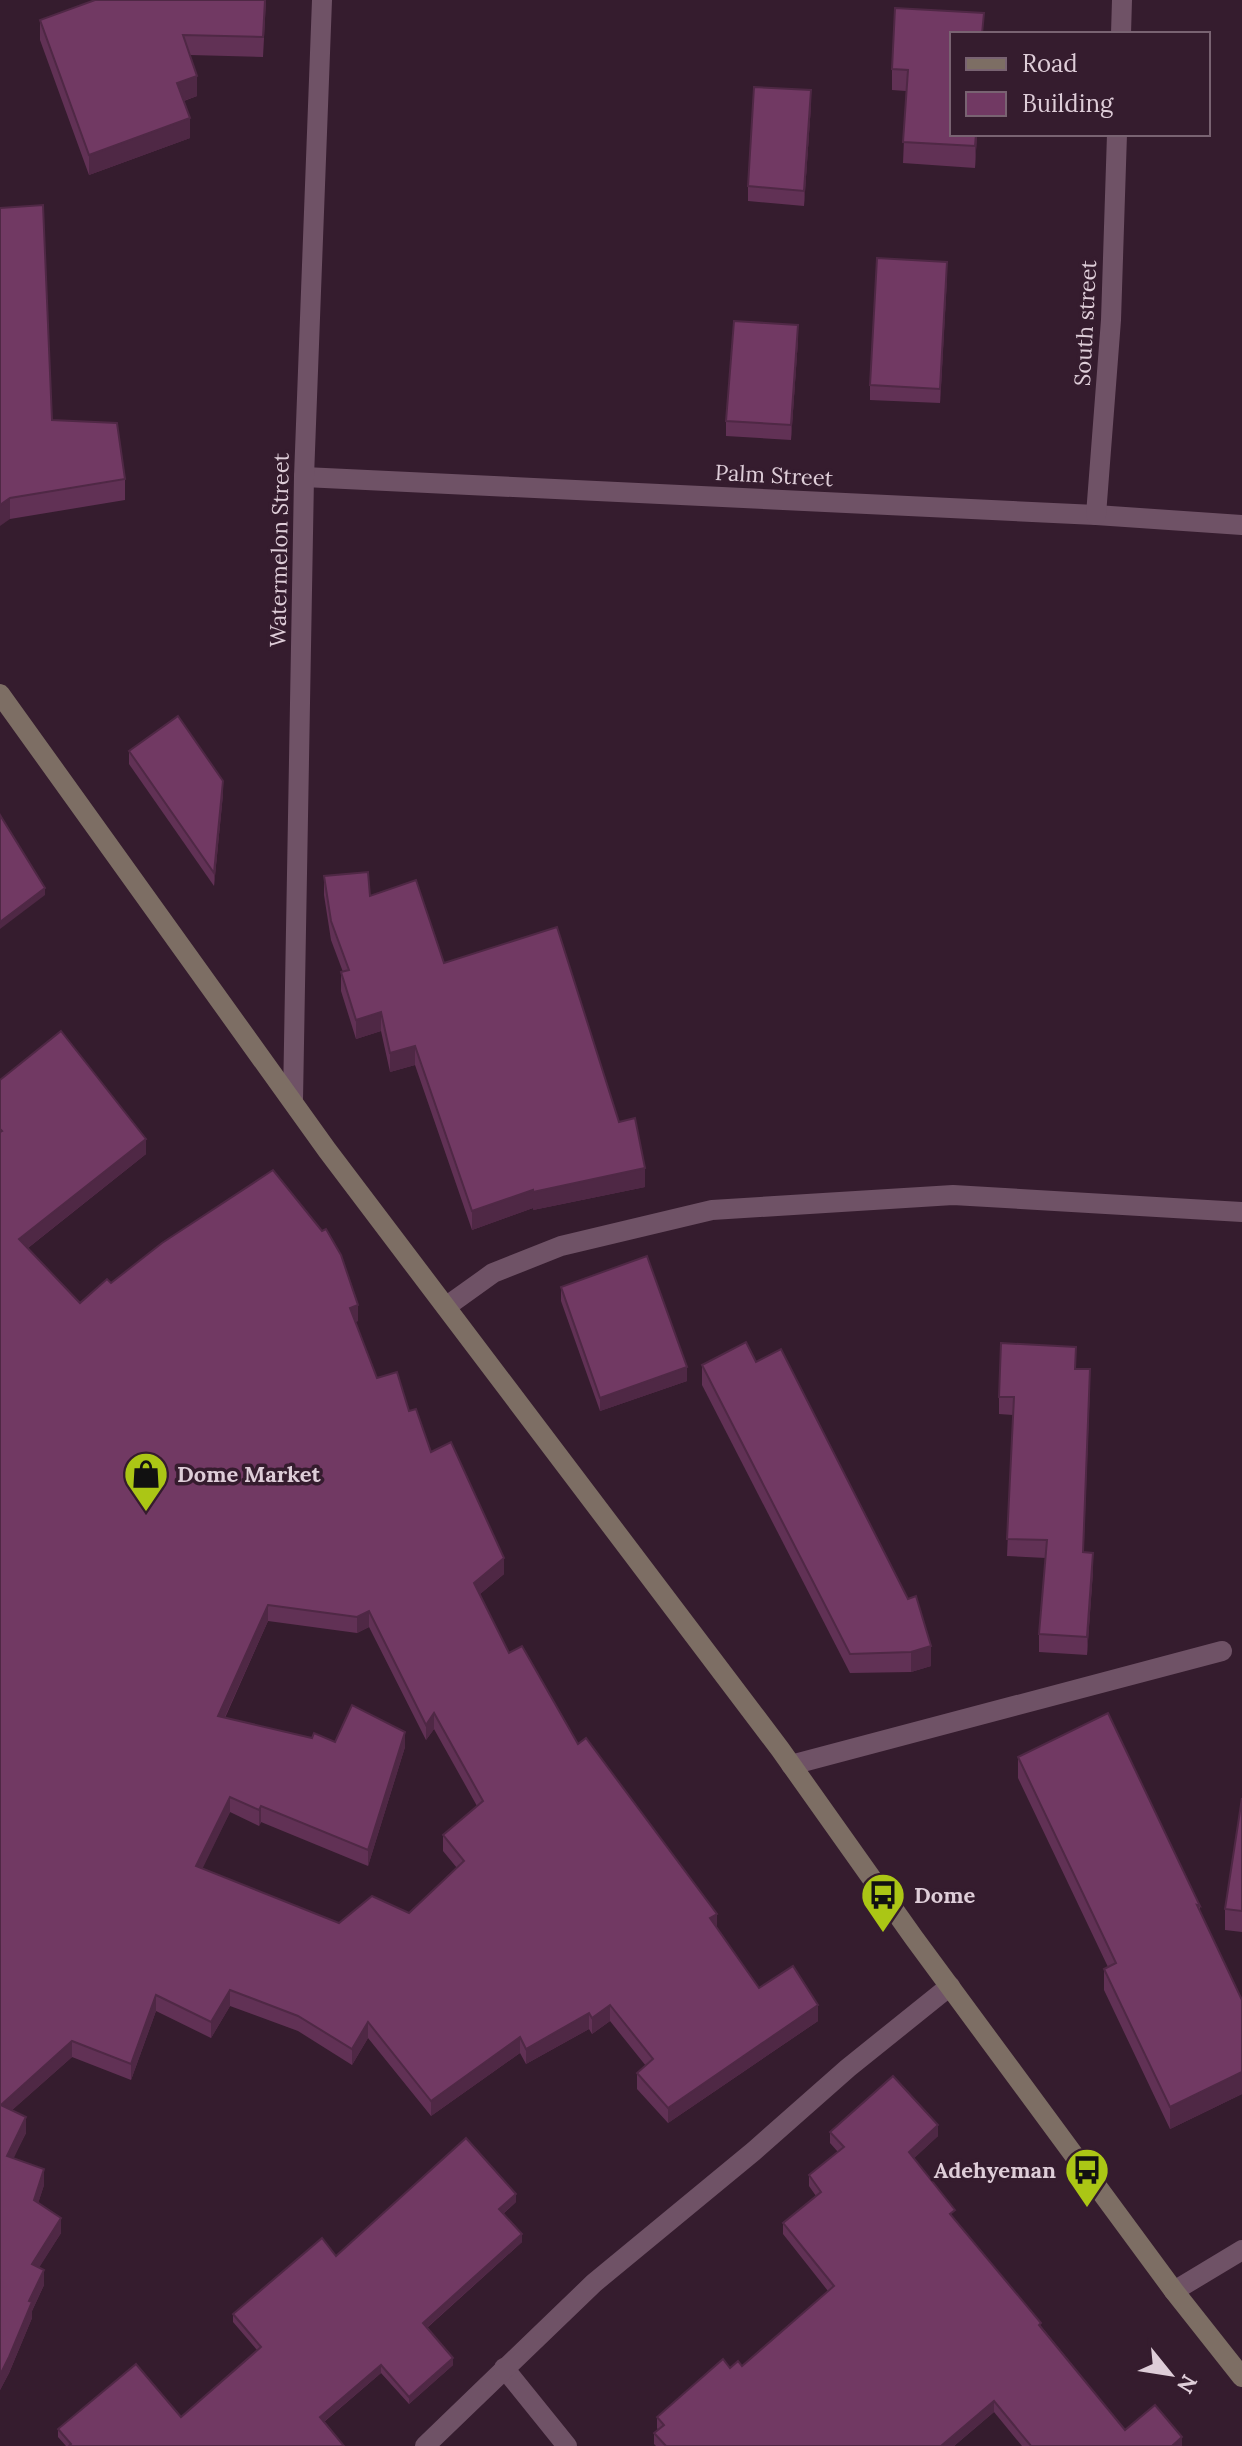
<svg xmlns="http://www.w3.org/2000/svg" width="1242" height="2446" viewBox="0 0 1242 2446" font-family="Lora,serif">
	<style>
		.lines { fill: none; stroke-linecap: round; stroke-linejoin: round }
		.street { stroke: #6f5266; stroke-width: 20 }
		.secondary { stroke: #7d6e64; stroke-width: 20 }
		.wall { fill: #613155; fill-rule: evenodd }
		.shaded-wall { fill: #4f2845 }
		.building { fill: #713963; stroke: #4f2845; stroke-width: 2; fill-rule: evenodd }
		.labels { text-anchor: middle; dominant-baseline: central; stroke-width: 7; stroke-linejoin: round; paint-order: stroke }
		.street-label { font-size: 22px; fill: #decdd8; stroke: #351c2e }
		.poi-label { font-size: 22px; font-weight: bold; fill: #decdd8; stroke: #351c2e; text-anchor: start }
	</style>
	<rect width="100%" height="100%" fill="#351c2e"/>
	<g class="lines">
		<g class="street">
			<path d="M1121 34 1122 0"/>
			<path d="M304 477 1096 515 1242 525"/>
			<path d="M1096 515 1111 320 1117 134"/>
			<path d="M293 1100 304 477 322 0"/>
			<path d="M447 1306 493 1273 561 1246 712 1210 953 1195 1242 1212"/>
			<path d="M791 1765 1222 1651"/>
			<path d="M1174 2291 1242 2250"/>
			<path d="M504 2368 567 2446"/>
			<path d="M425 2446 594 2283 754 2151 848 2068 950 1986"/>
		</g>
		<path class="secondary" d="M0 694 327 1150 780 1749 914 1938 1174 2291 1242 2377"/>
	</g>
	<g class="wall">
		<path d="M266 0 263 57 190 55 197 96 184 101 190 138 89 175 40 40V20Z"/>
		<path d="M984 34 952 134H977L975 168 903 163 906 91 892 90V69Z"/>
		<path d="M811 105 804 206 748 201V186Z"/>
		<path d="M0 208 52 420 125 479V500L10 519Z"/>
		<path d="M947 277 940 403 870 400V385Z"/>
		<path d="M798 340 791 440 726 436V421Z"/>
		<path d="M129 751 223 794 214 886 129 764Z"/>
		<path d="M324 876 370 896 619 1122 645 1187 533 1210V1208L472 1230 415 1065 390 1072 381 1031 356 1039 341 991V972H343L331 940 324 895Z"/>
		<path d="M0 1080 146 1154 28 1248 80 1303 111 1283 358 1321 355 1322 377 1378 409 1411 431 1452 504 1574 480 1594 509 1653 717 1928 759 1988 818 2021 668 2123 637 2089V2073L646 2066 610 2021 592 2034 589 2029 526 2064 520 2053 431 2116 368 2038 352 2065 298 2031 230 2006 211 2038 156 2011 131 2080 72 2057 12 2110 26 2133 13 2158 44 2185 38 2203 61 2233 39 2267 44 2285 32 2311V2318L9 2373 0 2390ZM268 1621 357 1633 369 1627 426 1740 434 1729 477 1806 443 1835V1851L457 1868 409 1913 339 1923 202 1868 230 1812 259 1826 261 1822 368 1866 405 1747 335 1742 312 1738 225 1718Z"/>
		<path d="M561 1287 687 1381 600 1411 561 1301Z"/>
		<path d="M756 1362 931 1666 911 1672 850 1673 702 1385V1365Z"/>
		<path d="M1076 1369 1090 1387 1083 1552 1093 1571 1087 1655 1039 1652V1634L1046 1558 1007 1556 1013 1415 999 1414V1397Z"/>
		<path d="M1018 1757 1200 1906V1911L1242 2000V2094L1170 2129 1104 1990V1969L1108 1967 1018 1778Z"/>
		<path d="M1242 1798V1932L1225 1930V1909Z"/>
		<path d="M830 2132 938 2136 914 2158 955 2220 1125 2430 1182 2446H1022L994 2412 954 2446H656L654 2444V2433L658 2430 657 2428V2417L730 2368 742 2366 828 2291 783 2234V2223L816 2196 809 2186V2175L838 2152 830 2143Z"/>
		<path d="M516 2202 503 2214 522 2242 427 2328 453 2365 409 2404 381 2373 324 2422 344 2446H66L58 2437V2429L181 2417 257 2350 233 2322V2314L336 2256Z"/>
	</g>
	<g class="shaded-wall">
		<path d="M197 76V96L177 103V83Z"/>
		<path d="M811 90V105L804 206V191Z"/>
		<path d="M190 118V138L89 175V155Z"/>
		<path d="M976 134H977L975 168V146Z"/>
		<path d="M947 262V277L940 403V389Z"/>
		<path d="M798 325V340L791 440V425Z"/>
		<path d="M10 498V519L0 526V505Z"/>
		<path d="M223 781V794L214 886V873Z"/>
		<path d="M45 888V895L0 929V922Z"/>
		<path d="M381 1012V1031L356 1039V1020Z"/>
		<path d="M415 1046V1065L390 1072V1053Z"/>
		<path d="M146 1139V1154L19 1255V1239Z"/>
		<path d="M645 1168V1187L533 1210V1192Z"/>
		<path d="M533 1190V1208L472 1230V1211Z"/>
		<path d="M358 1305V1321L350 1324V1308Z"/>
		<path d="M687 1367V1381L600 1411V1398Z"/>
		<path d="M1090 1369V1387L1083 1570V1552Z"/>
		<path d="M1093 1553V1571L1087 1655V1637Z"/>
		<path d="M504 1558V1574L474 1599V1583Z"/>
		<path d="M268 1605V1621L218 1732V1716Z"/>
		<path d="M369 1611V1627L357 1633V1617Z"/>
		<path d="M931 1646V1666L911 1672V1652Z"/>
		<path d="M434 1713V1729L426 1740V1725Z"/>
		<path d="M405 1732V1747L368 1866V1850Z"/>
		<path d="M230 1797V1812L196 1882V1866Z"/>
		<path d="M261 1806V1822L259 1826V1810Z"/>
		<path d="M717 1914V1929L710 1918Z"/>
		<path d="M230 1990V2006L211 2038V2022Z"/>
		<path d="M156 1995V2011L131 2080V2064Z"/>
		<path d="M610 2005V2021L592 2034V2018Z"/>
		<path d="M818 2005V2021L668 2123V2108Z"/>
		<path d="M589 2013V2029L526 2064V2049Z"/>
		<path d="M368 2022V2038L352 2065V2049Z"/>
		<path d="M520 2037V2053L431 2116V2101Z"/>
		<path d="M72 2041V2057L1 2120V2105Z"/>
		<path d="M1242 2072V2094L1170 2129V2107Z"/>
		<path d="M26 2117V2133L7 2172V2156Z"/>
		<path d="M938 2125V2136L909 2163V2152Z"/>
		<path d="M44 2169V2185L34 2216V2200Z"/>
		<path d="M516 2194V2202L499 2217V2209Z"/>
		<path d="M61 2218V2233L32 2279V2264Z"/>
		<path d="M522 2234V2242L423 2331V2323Z"/>
		<path d="M44 2270V2285L32 2311V2318L9 2373 0 2390V2375L29 2301Z"/>
		<path d="M453 2358V2365L409 2404V2397Z"/>
		<path d="M381 2365V2373L320 2425V2417Z"/>
		<path d="M994 2401V2412L954 2446H941Z"/>
		<path d="M1182 2437V2446H1172Z"/>
	</g>
	<g class="building">
		<path d="M95 0H265L263 37 183 35 197 76 177 83 190 118 89 155 40 20Z"/>
		<path d="M895 8 984 13 982 34H952V134H976L975 146 903 142 908 70 892 69Z"/>
		<path d="M754 87 811 90 804 191 748 186Z"/>
		<path d="M43 205 52 420 117 423 125 479 10 498 0 505V208Z"/>
		<path d="M877 258 947 262 940 389 870 385Z"/>
		<path d="M734 321 798 325 791 425 726 421Z"/>
		<path d="M178 716 223 781 214 873 129 751Z"/>
		<path d="M0 815 45 888 0 922Z"/>
		<path d="M368 872 370 896 416 880 444 963 557 927 619 1122 635 1118 645 1168 533 1192V1190L472 1211 415 1046 390 1053 381 1012 356 1020 341 972 349 970 331 921 324 876Z"/>
		<path d="M61 1031 146 1139 19 1239 80 1303 107 1279 111 1283 162 1243 273 1170 322 1231 326 1229 341 1255 358 1305 350 1308 377 1378 397 1372 409 1411 416 1409 431 1452 451 1442 504 1558 474 1583 509 1653 522 1646 578 1744 586 1738 717 1914 710 1918 759 1988 793 1966 818 2005 668 2108 637 2073 653 2059 610 2005 592 2018 589 2013 526 2049 520 2037 431 2101 368 2022 352 2049 298 2016 230 1990 211 2022 156 1995 131 2064 72 2041 1 2105 26 2117 7 2156 44 2169 34 2200 61 2218 32 2264 44 2270 29 2301 32 2302 9 2357 0 2375V1132L2 1131 0 1129V1080ZM268 1605 357 1617 369 1611 426 1725 434 1713 483 1801 443 1835 464 1861 409 1913 372 1896 339 1923 196 1866 230 1797 259 1810 261 1806 368 1850 405 1732 352 1705 335 1742 314 1733 312 1738 218 1716Z"/>
		<path d="M647 1256 687 1367 600 1398 561 1287Z"/>
		<path d="M746 1342 756 1362 781 1349 908 1599 916 1596 931 1646 911 1652 850 1654 702 1365Z"/>
		<path d="M1001 1343 1076 1347 1075 1369H1090L1083 1552 1093 1553 1087 1637 1039 1634 1047 1540 1007 1539 1014 1397H999Z"/>
		<path d="M1108 1713 1200 1906 1197 1905 1242 2000V2072L1170 2107 1104 1969 1116 1963 1018 1757Z"/>
		<path d="M1242 1798V1911L1225 1909Z"/>
		<path d="M893 2076 938 2125 909 2152 955 2210 950 2214 1041 2323 1039 2325 1125 2430 1155 2405 1182 2437 1172 2446H1031L994 2401 941 2446H666L654 2433 664 2425 657 2417 723 2359 730 2368 738 2361 742 2366 834 2286 783 2223 821 2192 809 2175 844 2147 830 2132Z"/>
		<path d="M466 2138 516 2194 499 2209 522 2234 423 2323 453 2358 409 2397 381 2365 320 2417 344 2446H69L71 2444 58 2429 136 2364 181 2417 261 2347 233 2314 322 2238 336 2256Z"/>
	</g>
	<defs>
		<g id="shop-pin" transform="scale(2.3)"><path d="M0 17L-7.5 6A9.5 9.5 0 1 1 7.5 6Z" fill="#abc615" stroke="#351c2e"/><path d="M-5-2.5h2.3a2.7 3.5 0 0 1 5.4 0H5L5.5 6h-11ZM-1.5-2.5h3a1.5 2.3 0 0 0-3 0Z" fill="#111"/></g>
		<g id="bus-pin" transform="scale(2.3)"><path d="M0 17L-7.5 6A9.5 9.5 0 1 1 7.5 6Z" fill="#abc615" stroke="#351c2e"/><path d="M-5-6H5V4H4V6H2V4H-2V6H-4V4H-5ZM-3.5-4V0h7V-4ZM-3.5 1.2v1.5H-2V1.2ZM2 1.2v1.5H3.5V1.2Z" fill="#111"/></g>
	</defs>
	<g fill-rule="evenodd">
		<use href="#shop-pin" x="146" y="1474"/>
		<use href="#bus-pin" x="883" y="1895"/>
		<use href="#bus-pin" x="1087" y="2170"/>
	</g>
	<g class="labels">
		<g class="street-label">
			<text transform="translate(1085 323) rotate(-87)">South street</text>
			<text transform="translate(774 475) rotate(3)">Palm Street</text>
			<text transform="translate(279 550) rotate(-89)">Watermelon Street</text>
		</g>
		<g class="poi-label">
			<text x="177" y="1474">Dome Market</text>
			<text x="914" y="1895">Dome</text>
			<text x="1056" y="2170" text-anchor="end">Adehyeman</text>
		</g>
	</g>
	<rect x="950" y="32" width="260" height="104" fill="#351c2e" stroke="#796372" stroke-width="2"/>
	<rect x="966" y="58" width="40" height="12" fill="#7d6e64" stroke="#796372" stroke-width="2"/>
	<text x="1022" y="72" font-size="24" fill="#decdd8">Road</text>
	<rect x="966" y="92" width="40" height="24" fill="#713963" stroke="#796372" stroke-width="2"/>
	<text x="1022" y="112" font-size="24" fill="#decdd8">Building</text>
	<g transform="translate(1170 2374) rotate(120)" stroke="#351c2e" stroke-width="6" paint-order="stroke">
	<path d="M0-6L14 30L0 20L-14 30Z" fill="#decdd8"/>
	<text y="-12" font-size="22" font-weight="bold" text-anchor="middle" fill="#decdd8">N</text>
	</g>
</svg>
